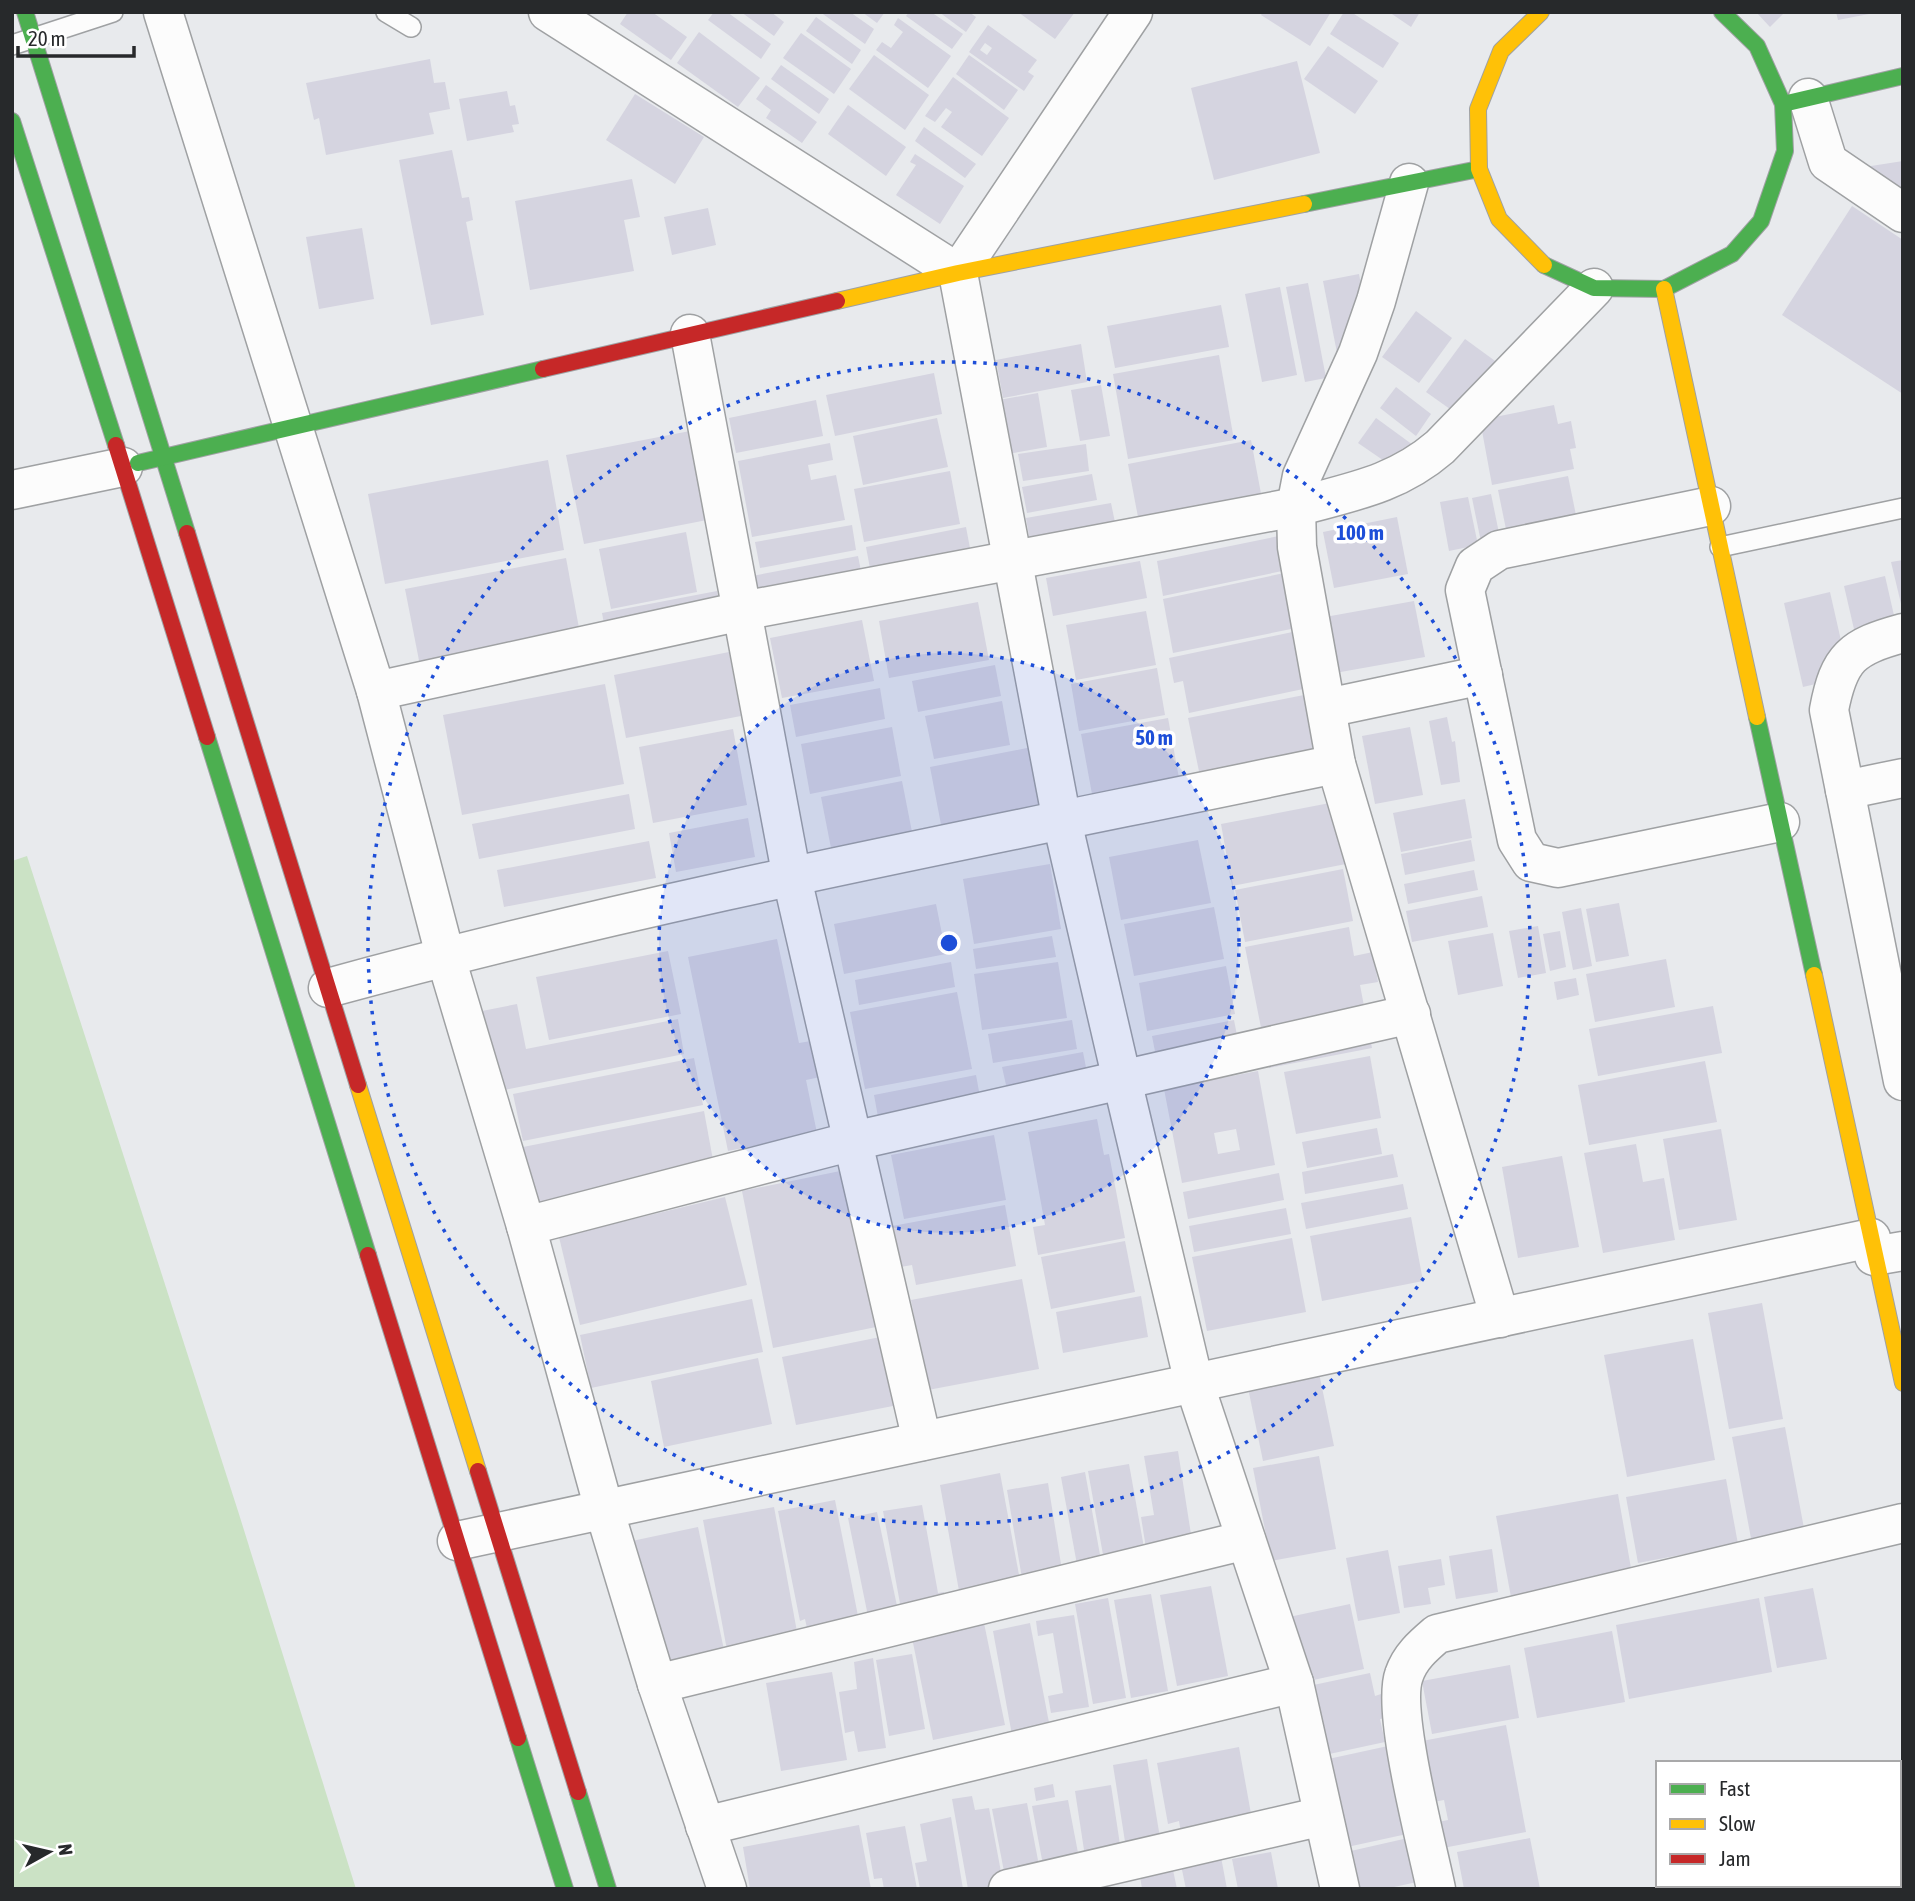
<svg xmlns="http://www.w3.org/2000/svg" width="1915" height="1901" viewBox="0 0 1915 1901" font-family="'Asap Condensed',sans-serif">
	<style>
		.green { fill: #cbe2c5 }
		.building { fill: #d5d4e0; fill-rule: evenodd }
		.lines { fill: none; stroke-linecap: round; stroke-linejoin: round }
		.lane-casing { stroke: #9fa1a3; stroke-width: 22 }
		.street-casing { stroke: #9fa1a3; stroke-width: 41 }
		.fast-casing { stroke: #9fa1a3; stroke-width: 18 }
		.slow-casing { stroke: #9fa1a3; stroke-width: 18 }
		.jam-casing { stroke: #9fa1a3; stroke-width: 18 }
		.lane { stroke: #fcfcfc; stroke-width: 19 }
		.street { stroke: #fcfcfc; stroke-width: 38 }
		.fast { stroke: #4caf50; stroke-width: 16 }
		.slow { stroke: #ffc107; stroke-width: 16 }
		.jam { stroke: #c62828; stroke-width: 16 }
		.ring { fill: none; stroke: #1d4ed8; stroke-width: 3.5; stroke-dasharray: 3.5 7 }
		.centre { fill: #1d4ed8; stroke: #fff; stroke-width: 3.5 }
		.ring-label { font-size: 21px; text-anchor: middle; font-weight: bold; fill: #1d4ed8; stroke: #fff; stroke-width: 7; stroke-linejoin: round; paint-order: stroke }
	</style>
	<rect width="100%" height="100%" fill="#e8eaed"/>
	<path class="green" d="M27 856 238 1511 356 1889H12V861Z"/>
	<g class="building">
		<path d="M628 12H652L687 37 671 60 620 24Z"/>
		<path d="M714 12H727L771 44 761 59 708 20Z"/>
		<path d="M741 12H771L784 22 774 36Z"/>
		<path d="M820 12H850L874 29 865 44Z"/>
		<path d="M862 12H885L877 23Z"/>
		<path d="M909 12H931L963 34 952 49 906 16Z"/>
		<path d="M939 12H969L976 17 966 32Z"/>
		<path d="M1018 12H1075L1055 39Z"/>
		<path d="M1263 12H1331L1310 46 1261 15Z"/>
		<path d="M1344 12H1351L1399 43 1383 68 1330 34Z"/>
		<path d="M1389 12H1420L1411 27Z"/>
		<path d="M1756 12H1785L1770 27Z"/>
		<path d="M1836 12H1869V14L1838 20Z"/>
		<path d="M816 17 861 50 852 64 806 31Z"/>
		<path d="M898 18 951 56 928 88 876 50 882 42 891 48 903 32 894 25Z"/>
		<path d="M988 25 1037 60 1028 72 1034 76 1024 91 969 52ZM985 43 992 48 987 55 980 50Z"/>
		<path d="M699 32 760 78 738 107 677 63Z"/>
		<path d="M801 33 851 69 834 94 783 58Z"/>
		<path d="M1328 46 1378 81 1355 114 1304 79Z"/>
		<path d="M874 55 929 95 905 130 849 89Z"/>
		<path d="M969 55 1018 90 1004 110 956 74Z"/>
		<path d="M430 59 434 83 445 82 450 109 429 113 434 134 326 155 319 118 314 120 306 83Z"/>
		<path d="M1297 61 1320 153 1214 180 1191 88Z"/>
		<path d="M781 65 829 99 819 114 771 79Z"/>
		<path d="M953 77 1009 118 982 156 941 127 952 112 946 108 935 122 925 116Z"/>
		<path d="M766 85 817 122 802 143 766 118 771 110 756 99Z"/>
		<path d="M507 91 510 106 515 105 519 124 512 125 514 132 467 141 459 99Z"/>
		<path d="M635 94 704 137 675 184 606 140Z"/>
		<path d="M848 105 906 147 886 176 828 134Z"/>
		<path d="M924 127 976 164 965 178 915 141Z"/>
		<path d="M452 150 462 198 469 197 473 220 466 222 484 315 431 325 399 160Z"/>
		<path d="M915 154 964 186 940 224 896 195 916 165 910 162Z"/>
		<path d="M1903 161V224L1852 201 1871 166Z"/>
		<path d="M632 179 640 217 624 220 634 271 530 290 515 201Z"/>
		<path d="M1852 206 1903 240V394L1782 315Z"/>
		<path d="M708 208 716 245 672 255 664 217Z"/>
		<path d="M362 228 374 299 319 309 306 237Z"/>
		<path d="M1359 274 1374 351 1338 358 1323 281Z"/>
		<path d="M1308 283 1326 378 1305 382 1286 287Z"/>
		<path d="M1280 287 1297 375 1262 382 1245 294Z"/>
		<path d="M1221 305 1229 347 1115 368 1107 326Z"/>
		<path d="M1416 311 1452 338 1419 383 1382 357Z"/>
		<path d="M1465 339 1502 366 1464 419 1426 392Z"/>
		<path d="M1081 344 1087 382 1003 398 996 360Z"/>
		<path d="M1219 355 1234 440 1128 459 1113 374Z"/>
		<path d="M934 373 942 414 835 436 826 395Z"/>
		<path d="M1101 385 1110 436 1080 441 1071 390Z"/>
		<path d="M1396 387 1431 414 1416 436 1380 408Z"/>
		<path d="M1038 393 1047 447 1002 455 993 401Z"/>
		<path d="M816 400 823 436 736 453 729 418Z"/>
		<path d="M1554 405 1558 424 1571 421 1576 448 1570 449 1574 469 1492 485 1480 420Z"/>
		<path d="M937 418 948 467 863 485 853 436Z"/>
		<path d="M1376 418 1413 445 1396 469 1358 443Z"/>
		<path d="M690 431 707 520 584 544 566 455Z"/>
		<path d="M1251 440 1264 510 1141 533 1128 464Z"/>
		<path d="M830 443 833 460 808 465 811 480 836 475 845 520 752 537 738 461Z"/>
		<path d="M1086 444 1089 471 1023 481 1018 454Z"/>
		<path d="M548 460 564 550 385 584 368 494Z"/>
		<path d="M950 471 960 524 864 542 854 489Z"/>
		<path d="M1092 474 1097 500 1027 513 1022 487Z"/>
		<path d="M1568 476 1578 525 1508 539 1498 490Z"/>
		<path d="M1491 494 1500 538 1481 542 1472 498Z"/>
		<path d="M1468 497 1478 545 1449 551 1440 502Z"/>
		<path d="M1111 503 1118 537 1032 553 1026 518Z"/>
		<path d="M1397 517 1408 574 1334 588 1323 532Z"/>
		<path d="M852 525 856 550 760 568 755 542Z"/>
		<path d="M966 527 974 570 874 590 866 547Z"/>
		<path d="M686 532 697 592 611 609 599 549Z"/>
		<path d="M1279 536 1287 570 1163 596 1157 561Z"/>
		<path d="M858 556 866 596 760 616 752 576Z"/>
		<path d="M566 558 584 655 424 686 405 589Z"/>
		<path d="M1903 560V608H1902L1891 562Z"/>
		<path d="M1140 561 1147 598 1053 616 1046 578Z"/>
		<path d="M1289 572 1301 627 1173 653 1163 599Z"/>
		<path d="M1885 576 1901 646 1860 655 1844 586Z"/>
		<path d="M717 591 725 628 609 650 602 613Z"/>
		<path d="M1830 592 1849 676 1803 687 1784 603Z"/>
		<path d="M1414 601 1425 657 1335 673 1325 617Z"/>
		<path d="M978 602 989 660 889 678 879 621Z"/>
		<path d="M1146 611 1156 665 1076 680 1066 625Z"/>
		<path d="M862 620 874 681 782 698 770 638Z"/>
		<path d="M1302 630 1308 688 1189 713 1183 681 1174 683 1169 658Z"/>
		<path d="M729 652 741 716 626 738 614 675Z"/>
		<path d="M995 665 1001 696 918 712 912 681Z"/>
		<path d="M1157 668 1165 715 1079 731 1071 684Z"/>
		<path d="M605 684 624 784 462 815 443 715Z"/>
		<path d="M880 688 885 719 796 737 790 705Z"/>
		<path d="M1304 695 1316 759 1201 781 1188 718Z"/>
		<path d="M1002 701 1010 745 934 759 925 716Z"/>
		<path d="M1447 717 1452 742 1455 741 1460 782 1441 785 1429 721Z"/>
		<path d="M1168 718 1179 778 1092 794 1081 734Z"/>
		<path d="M892 727 901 776 810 794 801 744Z"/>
		<path d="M1410 727 1423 795 1375 804 1362 736Z"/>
		<path d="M733 729 747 805 653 823 639 747Z"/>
		<path d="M1032 747 1045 815 943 835 930 767Z"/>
		<path d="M902 781 912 832 831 848 821 797Z"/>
		<path d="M629 794 635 829 479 859 472 824Z"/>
		<path d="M1465 799 1472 838 1401 852 1393 813Z"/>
		<path d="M1335 802 1346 864 1232 886 1221 824Z"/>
		<path d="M748 818 755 857 676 872 669 833Z"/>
		<path d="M1198 840 1211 903 1121 920 1109 857Z"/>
		<path d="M1471 840 1475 861 1405 875 1401 854Z"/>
		<path d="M649 841 656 878 504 907 497 870Z"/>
		<path d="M1050 864 1061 929 974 944 963 879Z"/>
		<path d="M1343 869 1353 921 1245 942 1235 890Z"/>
		<path d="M1474 870 1478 890 1408 904 1404 884Z"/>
		<path d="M1482 896 1488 927 1412 942 1406 911Z"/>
		<path d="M1619 903 1629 956 1596 962 1586 909Z"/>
		<path d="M936 904 946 954 844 974 834 924Z"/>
		<path d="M1214 907 1224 959 1134 976 1124 924Z"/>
		<path d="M1581 908 1592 966 1573 970 1562 912Z"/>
		<path d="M1538 926 1546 973 1518 978 1509 931Z"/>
		<path d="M1349 927 1354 956 1373 952 1378 982 1360 985 1372 1048 1269 1068 1245 947Z"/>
		<path d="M1560 931 1566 967 1550 971 1543 934Z"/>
		<path d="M1493 933 1503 986 1458 995 1448 941Z"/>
		<path d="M1052 936 1056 957 976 969 973 949Z"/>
		<path d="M777 939 799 1043 817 1040 825 1076 806 1080 817 1133 728 1151 688 957Z"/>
		<path d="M668 951 681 1014 549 1040 536 977Z"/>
		<path d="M1666 959 1675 1007 1595 1022 1586 974Z"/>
		<path d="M951 962 955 987 859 1005 855 980Z"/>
		<path d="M1058 962 1067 1018 982 1030 974 974Z"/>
		<path d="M1226 966 1235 1014 1147 1031 1139 983Z"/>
		<path d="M1576 978 1579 995 1557 1000 1554 982Z"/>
		<path d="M957 992 972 1069 865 1089 850 1012Z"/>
		<path d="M517 1004 526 1049 678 1019 684 1054 499 1091 482 1011Z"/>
		<path d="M1713 1006 1722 1053 1598 1076 1589 1029Z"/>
		<path d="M1072 1020 1077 1049 993 1063 988 1034Z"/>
		<path d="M1234 1020 1242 1061 1160 1077 1152 1036Z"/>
		<path d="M1083 1052 1090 1088 1010 1103 1002 1067Z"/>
		<path d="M1370 1056 1381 1118 1296 1134 1284 1072Z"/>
		<path d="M694 1058 703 1105 523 1141 513 1094Z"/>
		<path d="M1705 1061 1717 1122 1589 1145 1578 1085Z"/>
		<path d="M1258 1071 1275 1165 1182 1183 1164 1089ZM1236 1129 1240 1150 1218 1154 1214 1133Z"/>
		<path d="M976 1075 983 1113 881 1133 874 1095Z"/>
		<path d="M704 1111 715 1171 529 1208 518 1148Z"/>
		<path d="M1097 1119 1104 1155 1109 1154 1125 1238 1038 1255 1033 1227 1045 1225 1028 1132Z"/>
		<path d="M1377 1128 1382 1154 1307 1168 1302 1142Z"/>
		<path d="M1721 1129 1737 1220 1679 1230 1663 1139Z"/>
		<path d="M994 1135 1006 1200 904 1219 891 1155Z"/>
		<path d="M1636 1144 1643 1182 1664 1178 1675 1240 1603 1253 1584 1153Z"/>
		<path d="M1393 1154 1398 1177 1305 1194 1302 1172Z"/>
		<path d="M1562 1156 1579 1247 1518 1258 1502 1167Z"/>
		<path d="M850 1169 881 1326 773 1348 742 1191Z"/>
		<path d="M1279 1173 1284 1200 1188 1219 1183 1192Z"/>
		<path d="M1403 1184 1408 1209 1306 1229 1301 1203Z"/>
		<path d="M725 1197 747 1285 580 1325 559 1237Z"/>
		<path d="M1005 1205 1016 1266 916 1285 912 1265 895 1268 887 1227Z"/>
		<path d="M1286 1208 1291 1234 1194 1252 1189 1226Z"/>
		<path d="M1411 1217 1423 1281 1322 1301 1310 1236Z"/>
		<path d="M1292 1238 1306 1312 1207 1331 1192 1257Z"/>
		<path d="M1125 1241 1135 1292 1051 1309 1041 1257Z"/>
		<path d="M1022 1279 1039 1369 928 1390 911 1300Z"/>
		<path d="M1141 1296 1148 1337 1063 1353 1056 1312Z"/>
		<path d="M752 1299 763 1352 591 1388 580 1335Z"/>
		<path d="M1762 1303 1783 1419 1729 1429 1708 1313Z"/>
		<path d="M885 1336 898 1405 796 1425 782 1357Z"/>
		<path d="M1693 1339 1715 1460 1627 1477 1604 1355Z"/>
		<path d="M758 1358 772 1424 664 1447 651 1381Z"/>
		<path d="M1318 1368 1334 1446 1263 1461 1247 1383Z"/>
		<path d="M1785 1427 1806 1539 1753 1549 1732 1437Z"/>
		<path d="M1178 1451 1195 1560 1149 1567 1141 1517 1154 1515 1144 1456Z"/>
		<path d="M1319 1456 1336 1549 1271 1561 1253 1468Z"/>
		<path d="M1129 1464 1148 1570 1107 1577 1088 1471Z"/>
		<path d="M1085 1472 1104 1577 1080 1581 1061 1477Z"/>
		<path d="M1000 1473 1022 1591 961 1602 940 1485Z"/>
		<path d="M1726 1479 1738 1544 1638 1563 1626 1497Z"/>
		<path d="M1048 1483 1064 1583 1024 1590 1007 1490Z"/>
		<path d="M1618 1494 1632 1574 1511 1597 1496 1516Z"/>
		<path d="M835 1500 862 1636 809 1637 805 1619 800 1621 778 1511Z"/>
		<path d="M922 1505 938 1593 944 1592 948 1617 904 1625 883 1511Z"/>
		<path d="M774 1507 800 1648 729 1661 703 1520Z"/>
		<path d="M877 1512 900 1620 870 1626 848 1518Z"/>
		<path d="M698 1527 727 1664 648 1681 613 1545Z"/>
		<path d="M1492 1549 1498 1592 1456 1599 1449 1556Z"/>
		<path d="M1388 1550 1400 1613 1358 1621 1346 1558Z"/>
		<path d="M1441 1559 1445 1585 1428 1588 1431 1604 1404 1608 1398 1566Z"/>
		<path d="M1211 1586 1228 1676 1177 1686 1160 1595Z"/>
		<path d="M1813 1588 1827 1659 1777 1668 1764 1597Z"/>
		<path d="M1151 1594 1168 1691 1131 1698 1114 1600Z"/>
		<path d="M1108 1598 1126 1698 1093 1704 1075 1604Z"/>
		<path d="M1759 1598 1772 1672 1629 1699 1616 1625Z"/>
		<path d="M1350 1604 1364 1669 1304 1682 1289 1617Z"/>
		<path d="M1074 1615 1089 1707 1051 1713 1048 1696 1063 1693 1053 1633 1038 1636 1036 1621Z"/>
		<path d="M984 1623 1005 1725 933 1740 912 1638Z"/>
		<path d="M1030 1623 1050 1728 1012 1735 993 1631Z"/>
		<path d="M1612 1631 1625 1702 1537 1718 1524 1648Z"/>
		<path d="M912 1654 925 1729 889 1736 876 1660Z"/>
		<path d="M873 1658 886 1748 858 1752 854 1731 845 1733 839 1692 857 1689 854 1662Z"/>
		<path d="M1510 1665 1519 1718 1432 1734 1422 1681Z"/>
		<path d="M832 1672 847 1760 781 1771 766 1683Z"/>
		<path d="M1370 1673 1375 1696 1381 1694 1386 1718 1380 1719 1385 1742 1320 1756 1304 1687Z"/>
		<path d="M1506 1725 1526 1832 1443 1848 1438 1822 1448 1820 1444 1800 1428 1803 1417 1742Z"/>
		<path d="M1388 1746 1407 1834 1338 1849 1319 1761Z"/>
		<path d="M1239 1747 1255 1836 1182 1839 1179 1821 1168 1824 1157 1763Z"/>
		<path d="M1147 1759 1163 1856 1128 1861 1113 1765Z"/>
		<path d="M1053 1784 1055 1797 1036 1801 1034 1788Z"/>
		<path d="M1111 1785 1122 1858 1086 1863 1075 1791Z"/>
		<path d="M972 1796 975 1810 989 1808 1004 1888 968 1889 952 1799Z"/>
		<path d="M1068 1800 1081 1869 1045 1876 1032 1806Z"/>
		<path d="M1027 1803 1042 1881 1007 1887 992 1809Z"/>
		<path d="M951 1817 963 1889H920L915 1863 927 1861 920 1824Z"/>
		<path d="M859 1825 871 1889H750L743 1847Z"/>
		<path d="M905 1826 917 1889H884L882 1878 874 1879 866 1833Z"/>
		<path d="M1408 1838 1417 1882 1385 1889H1350L1342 1853Z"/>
		<path d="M1530 1838 1540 1889H1464L1457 1852Z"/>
		<path d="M1271 1852 1278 1889H1238L1232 1859Z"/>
		<path d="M1221 1857 1227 1889H1186L1181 1865Z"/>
		<path d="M1173 1870 1177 1889H1142L1140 1876Z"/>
	</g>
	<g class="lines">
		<g class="lane-casing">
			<g id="lane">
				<path d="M386 12 411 27"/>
				<path d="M12 45 113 12"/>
				<path d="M1720 547 1903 508"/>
			</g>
		</g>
		<g class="street-casing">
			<g id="street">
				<path d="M163 12 376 691 445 955 526 1226 604 1509 657 1684 727 1889"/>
				<path d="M548 12 958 273"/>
				<path d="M1133 12 958 273 1062 821 1122 1080 1194 1383 1294 1683 1340 1889"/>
				<path d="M1808 98 1828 162 1903 213"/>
				<path d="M1409 183 1376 301 1358 353 1302 476 1296 507 1297 547 1336 764 1500 1318"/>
				<path d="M690 334 792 878 922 1441"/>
				<path d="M12 490 123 467"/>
				<path d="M1711 506 1499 550 1475 566 1465 590 1517 840 1531 862 1558 868 1780 822"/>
				<path d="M1903 633C1852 647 1839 657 1829 710L1903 1081"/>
				<path d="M376 691 742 611 1296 507C1350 492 1396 485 1440 447L1594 288"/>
				<path d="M1327 708 1483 675"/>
				<path d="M1845 790 1903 778"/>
				<path d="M328 988C660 897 1000 834 1336 764"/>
				<path d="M526 1226 853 1141 1411 1014"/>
				<path d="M1874 1256 1903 1251"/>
				<path d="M457 1541 1871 1238"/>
				<path d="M657 1684 1246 1540"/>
				<path d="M705 1826 1294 1683"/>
				<path d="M1008 1889 1323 1816"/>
				<path d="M1436 1889C1427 1845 1391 1711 1404 1675 1410 1657 1423 1646 1437 1634L1903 1523"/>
			</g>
		</g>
		<g class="fast-casing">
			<g id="fast">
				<path d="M25 12 187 533"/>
				<path d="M1783 104 1903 76"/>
				<path d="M12 121 116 445"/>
				<path d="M1304 204 1479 169"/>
				<path d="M1544 265 1594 288 1664 289 1732 254 1761 221 1785 151 1783 104 1757 46 1722 12"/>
				<path d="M138 463 543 369"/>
				<path d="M1757 717 1814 975"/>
				<path d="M207 737 368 1255"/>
				<path d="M518 1738 565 1889"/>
				<path d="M578 1792 608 1889"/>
			</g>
		</g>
		<g class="slow-casing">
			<g id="slow">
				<path d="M1541 12 1501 51 1478 109 1479 169 1499 219 1544 265"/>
				<path d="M1664 289 1757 717"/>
				<path d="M837 301 958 273 1304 204"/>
				<path d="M1814 975 1903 1383"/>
				<path d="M358 1085 478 1471"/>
			</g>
		</g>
		<g class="jam-casing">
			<g id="jam">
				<path d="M543 369 837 301"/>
				<path d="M116 445 207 737"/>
				<path d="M187 533 358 1085"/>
				<path d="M368 1255 518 1738"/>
				<path d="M478 1471 578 1792"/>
			</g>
		</g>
		<use href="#lane" class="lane"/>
		<use href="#street" class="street"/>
		<use href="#fast" class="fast"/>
		<use href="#slow" class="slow"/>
		<use href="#jam" class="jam"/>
	</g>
	<circle cx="949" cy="943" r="290" fill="#1d4ed8" fill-opacity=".12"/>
	<g class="ring">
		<circle cx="949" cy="943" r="290"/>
		<circle cx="949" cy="943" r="581"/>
	</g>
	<circle cx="949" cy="943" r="10" class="centre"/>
	<g class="ring-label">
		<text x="1360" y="540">100 m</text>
		<text x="1154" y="745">50 m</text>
	</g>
	<rect width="1915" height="1901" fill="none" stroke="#27292b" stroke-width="28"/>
	<rect x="1656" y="1761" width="245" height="126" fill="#ffffff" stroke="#a9a9aa" stroke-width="2"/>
	<rect x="1670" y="1784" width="35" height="10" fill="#4caf50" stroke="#a9a9aa" stroke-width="2"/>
	<text x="1719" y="1796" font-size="21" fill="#27292b">Fast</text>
	<rect x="1670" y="1819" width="35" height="10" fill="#ffc107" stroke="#a9a9aa" stroke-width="2"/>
	<text x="1719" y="1831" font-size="21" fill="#27292b">Slow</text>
	<rect x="1670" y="1854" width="35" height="10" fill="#c62828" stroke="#a9a9aa" stroke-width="2"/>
	<text x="1719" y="1866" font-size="21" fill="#27292b">Jam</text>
	<g transform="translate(49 1852) rotate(82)" stroke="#ffffff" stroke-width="5" paint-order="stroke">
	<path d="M0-5L12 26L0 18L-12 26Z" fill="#27292b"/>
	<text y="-10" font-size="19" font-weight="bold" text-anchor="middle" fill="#27292b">N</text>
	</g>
	<path d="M18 46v10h116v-10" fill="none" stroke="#27292b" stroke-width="3.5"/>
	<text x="28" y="46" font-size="21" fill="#27292b" stroke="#ffffff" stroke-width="5" paint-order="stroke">20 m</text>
</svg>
